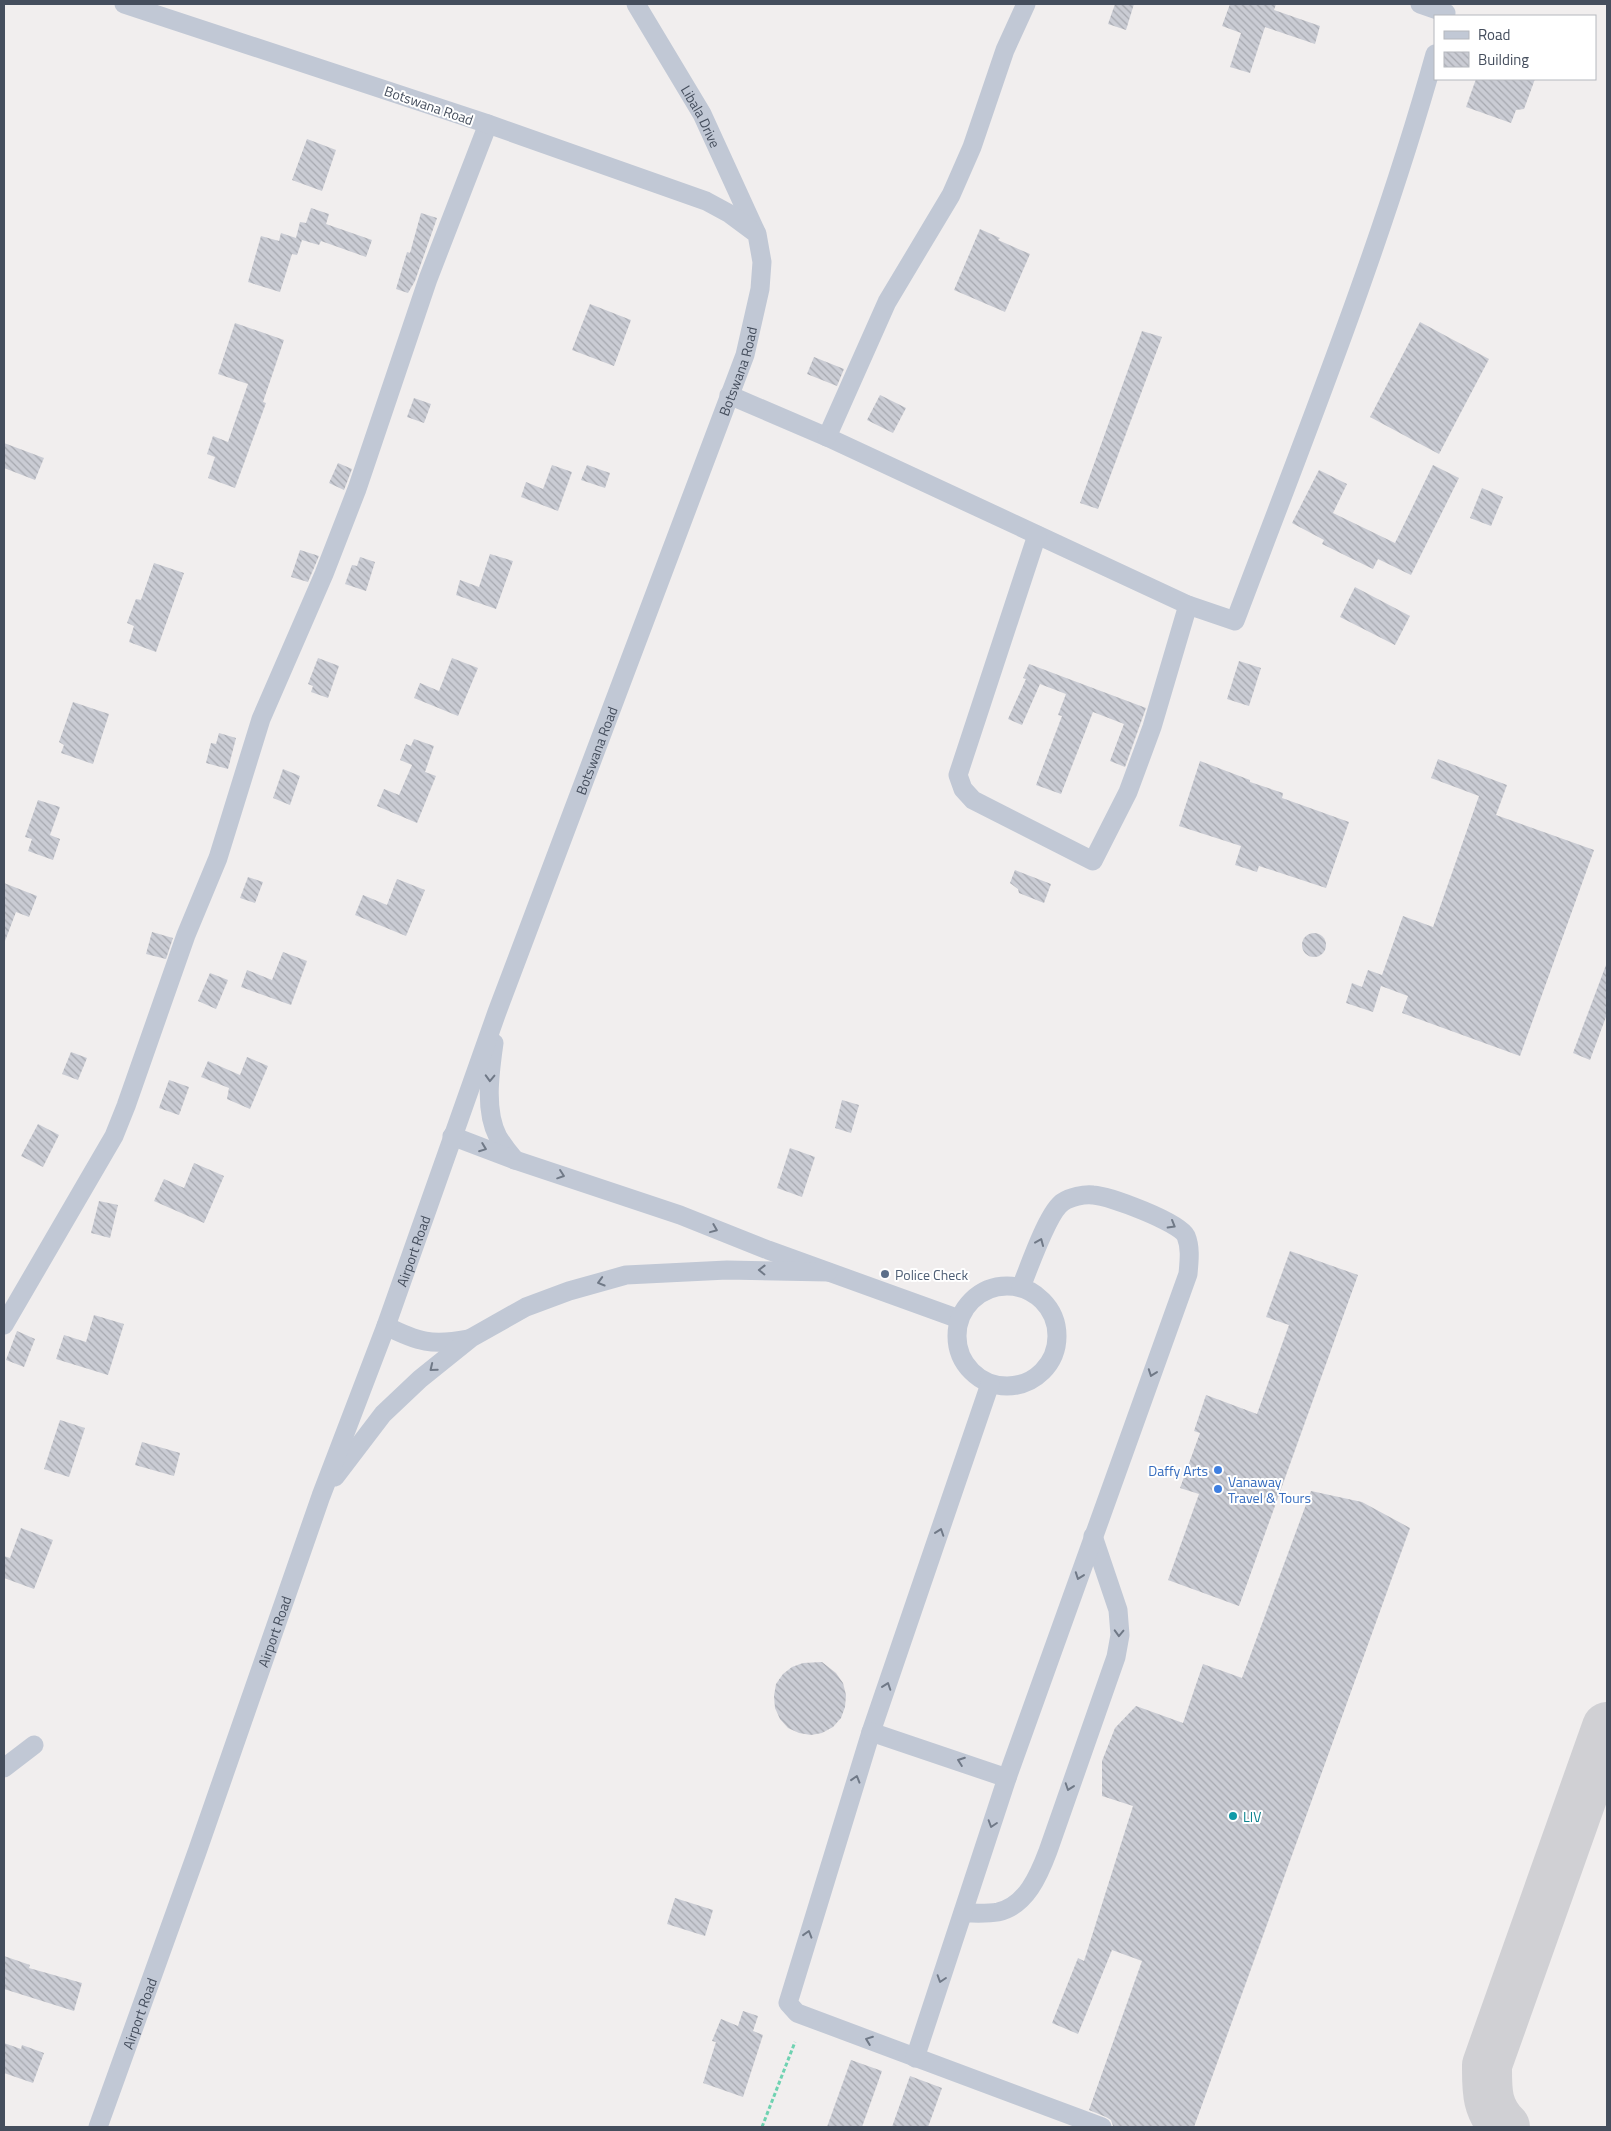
<svg xmlns="http://www.w3.org/2000/svg" width="1611" height="2131" viewBox="0 0 1611 2131" font-family="'Titillium Web',sans-serif">
	<style>
		.lines { fill: none; stroke-linecap: round; stroke-linejoin: round }
		.taxiway { stroke: #d0d0d4; stroke-width: 50 }
		.building { fill: url(#building-back-hatch) }
		.path { stroke: #6fd2b1; stroke-width: 3; stroke-dasharray: 4 2.5; stroke-linecap: butt }
		.minor { stroke: #c1c8d5; stroke-width: 19 }
		.oneway { stroke: #707987 }
		.service-dot { fill: #5c6f8a; stroke: #fff; stroke-width: 2 }
		.shop-dot { fill: #3f7fe0; stroke: #fff; stroke-width: 2 }
		.culture-dot { fill: #0f9aa8; stroke: #fff; stroke-width: 2 }
		.labels { text-anchor: middle; dominant-baseline: central; stroke-width: 4; stroke-linejoin: round; paint-order: stroke }
		.street-label { font-size: 14px; fill: #454e5d; stroke: #fff }
		.service-label { font-size: 14px; fill: #4e5e75; stroke: #fff; text-anchor: start }
		.shop-label { font-size: 14px; fill: #366cbe; stroke: #fff; text-anchor: end }
		.culture-label { font-size: 14px; fill: #0d838f; stroke: #fff; text-anchor: start }
	</style>
	<defs>
		<pattern id="building-back-hatch" width="6" height="6" patternUnits="userSpaceOnUse" patternTransform="scale(1.25)"><rect width="6" height="6" fill="#caccd4"/><path d="M-1 5l2 2M0 0l6 6M5-1l2 2" fill="none" stroke="#a6a8af"/></pattern>
	</defs>
	<rect width="100%" height="100%" fill="#f1eeee"/>
	<g class="lines">
		<path class="taxiway" d="M1505 2127C1486 2108 1487 2090 1487 2065L1607 1727"/>
	</g>
	<g class="building">
		<path d="M1115 4H1134L1126 30 1108 24Z"/>
		<path d="M1230 4H1276L1274 10 1320 26 1315 44 1265 27 1250 73 1230 67 1241 33 1222 26Z"/>
		<path d="M1476 79H1535L1524 109 1516 110 1511 123 1466 107Z"/>
		<path d="M307 139 336 150 322 191 292 180Z"/>
		<path d="M311 208 329 214 326 224 372 240 366 257 321 241 319 245 302 240 297 255 292 254 280 292 248 282 261 236 279 241 281 233 296 238 300 222 306 223Z"/>
		<path d="M421 213 437 218 415 281 408 293 396 289 407 252 410 253Z"/>
		<path d="M980 229 1000 238 998 240 1030 254 1005 312 954 290Z"/>
		<path d="M590 304 631 320 614 366 572 350Z"/>
		<path d="M1420 322 1489 359 1439 454 1370 417Z"/>
		<path d="M235 323 284 340 263 402 266 403 235 488 208 478 215 457 207 454 213 436 228 442 248 384 218 374Z"/>
		<path d="M1142 331 1162 337 1098 509 1080 503Z"/>
		<path d="M814 357 844 369 837 386 807 374Z"/>
		<path d="M880 395 906 408 893 433 867 420Z"/>
		<path d="M414 398 431 404 424 423 407 417Z"/>
		<path d="M4 443 44 458 35 480 4 468Z"/>
		<path d="M338 463 352 469 344 490 329 483Z"/>
		<path d="M552 465 572 472 558 511 521 497 526 482 543 489Z"/>
		<path d="M587 465 610 473 605 488 581 480Z"/>
		<path d="M1433 465 1459 478 1411 575 1378 559 1373 569 1322 544 1324 540 1292 523 1319 470 1347 484 1333 513 1395 543Z"/>
		<path d="M1482 488 1503 497 1491 526 1470 518Z"/>
		<path d="M300 550 319 556 308 582 291 577Z"/>
		<path d="M490 554 513 561 496 609 456 595 460 580 479 587Z"/>
		<path d="M360 557 375 562 366 591 345 584 352 565 357 566Z"/>
		<path d="M154 563 184 573 156 652 129 642 134 626 127 623 136 599 141 600Z"/>
		<path d="M1355 587 1410 616 1395 645 1340 617Z"/>
		<path d="M318 658 339 666 328 698 311 692 313 686 308 684Z"/>
		<path d="M452 658 478 668 458 716 414 698 420 683 439 691Z"/>
		<path d="M1239 661 1261 668 1249 706 1227 699Z"/>
		<path d="M1029 664 1146 708 1125 767 1110 761 1124 724 1093 712 1061 794 1036 785 1062 716 1058 715 1066 694 1040 684 1022 725 1008 719 1026 679 1023 678Z"/>
		<path d="M73 702 109 714 93 764 61 753 64 745 59 742Z"/>
		<path d="M219 733 236 738 228 769 206 763 211 743 216 744Z"/>
		<path d="M414 739 434 746 425 772 436 776 417 823 377 806 384 789 399 795 412 765 400 760 406 744 411 746Z"/>
		<path d="M1438 759 1507 785 1496 815 1594 850 1520 1056 1402 1013 1408 996 1381 986 1373 1012 1346 1003 1352 983 1362 987 1368 970 1382 975 1403 916 1433 927 1479 796 1431 778Z"/>
		<path d="M1200 761 1250 780V782L1283 793 1282 798 1349 822 1326 888 1259 866 1257 872 1235 865 1241 846 1179 826Z"/>
		<path d="M283 769 300 776 290 805 273 798Z"/>
		<path d="M38 800 60 807 50 835 60 839 53 860 28 851 32 839 25 837Z"/>
		<path d="M1015 870 1051 884 1044 903 1019 893 1018 889 1010 883Z"/>
		<path d="M248 877 263 882 255 903 240 898Z"/>
		<path d="M397 879 425 890 406 936 355 915 363 895 387 905Z"/>
		<path d="M4 883 37 896 29 917 16 912 5 941Z"/>
		<path d="M152 932 173 938 166 959 146 954Z"/>
		<circle cx="1314" cy="945" r="12"/>
		<path d="M283 952 307 961 291 1005 241 987 247 970 272 980Z"/>
		<path d="M1606 965H1607V1014L1590 1060 1573 1053Z"/>
		<path d="M210 973 228 980 216 1009 198 1001Z"/>
		<path d="M71 1052 87 1058 78 1080 62 1074Z"/>
		<path d="M247 1057 268 1066 250 1109 227 1099 229 1088 201 1077 208 1061 240 1075Z"/>
		<path d="M169 1080 189 1087 179 1115 159 1108Z"/>
		<path d="M842 1100 859 1105 851 1133 835 1128Z"/>
		<path d="M38 1124 59 1135 43 1167 21 1156Z"/>
		<path d="M790 1148 815 1157 802 1197 777 1188Z"/>
		<path d="M194 1163 224 1176 204 1223 154 1201 164 1179 184 1188Z"/>
		<path d="M99 1201 118 1205 110 1238 91 1233Z"/>
		<path d="M1290 1251 1358 1275 1239 1606 1168 1580 1199 1494 1180 1488 1200 1433 1194 1431 1206 1395 1257 1414 1289 1325 1266 1317Z"/>
		<path d="M94 1315 124 1324 108 1375 56 1359 64 1335 86 1342Z"/>
		<path d="M17 1331 35 1339 24 1367 6 1360Z"/>
		<path d="M60 1420 85 1428 69 1477 44 1469Z"/>
		<path d="M142 1442 180 1453 174 1476 135 1465Z"/>
		<path d="M1311 1491 1362 1502 1410 1528 1194 2127H1117L1113 2126 1111 2120 1106 2117 1089 2110 1142 1961 1112 1950 1078 2034 1052 2023 1078 1958 1084 1961 1133 1806 1102 1796V1761L1115 1728 1136 1706 1183 1723 1203 1664 1242 1678Z"/>
		<path d="M21 1528 53 1540 34 1589 4 1578V1556L10 1558Z"/>
		<path d="M822 1662 836 1673 843 1683 846 1695 845 1707 841 1718 833 1727 822 1733 811 1735 799 1733 788 1728 780 1719 775 1708 774 1696 776 1684 783 1674 792 1667 803 1663Z"/>
		<path d="M675 1898 713 1910 705 1936 667 1924Z"/>
		<path d="M4 1956 30 1965 29 1968 82 1983 74 2011 4 1989Z"/>
		<path d="M743 2011 758 2016 753 2031 763 2035 743 2097 703 2083 716 2042 712 2041 721 2019 738 2026Z"/>
		<path d="M4 2043 21 2049 22 2045 44 2053 33 2083 4 2073Z"/>
		<path d="M851 2060 882 2071 862 2127H827Z"/>
		<path d="M910 2076 942 2088 928 2127H892Z"/>
	</g>
	<g class="lines">
		<path class="path" d="M762 2127 795 2042"/>
		<g class="minor">
			<path id="s1" d="M636 4 702 114 756 232"/>
			<path d="M1420 4 1446 13 1445 16"/>
			<path d="M729 395 827 437 1188 605"/>
			<path d="M827 437 887 302 951 195 972 147 1005 50 1026 4"/>
			<path d="M1037 535 958 775 963 789 973 800 1093 861 1128 792 1152 727 1188 605 1235 621C1306 433 1381 247 1435 54"/>
			<path d="M494 1043C490 1072 484 1110 498 1137 503 1145 509 1153 515 1160"/>
			<path d="M452 1136 515 1160 680 1215 768 1250 959 1319"/>
			<circle cx="1007" cy="1336" r="50"/>
			<path d="M4 1325 114 1136 126 1106 186 935 218 858 261 719 324 574 357 489 428 279 488 124"/>
			<path d="M386 1326C418 1342 432 1346 468 1339"/>
			<path d="M990 1384 871 1732 788 2003 797 2013 1102 2127"/>
			<path d="M335 1477 383 1414 420 1379 471 1338 526 1307 569 1291 626 1275 727 1270 828 1272"/>
			<path d="M871 1732 1007 1778"/>
			<path d="M4 1768 34 1745"/>
			<path d="M963 1913C974 1913 987 1914 998 1912 1026 1906 1039 1875 1048 1851L1116 1657 1120 1635 1118 1610 1093 1536"/>
			<path d="M915 2058 1007 1778 1188 1274C1189 1262 1191 1248 1186 1236 1179 1222 1110 1196 1093 1195 1084 1194 1070 1197 1063 1202 1048 1211 1029 1268 1021 1287"/>
			<path id="s2" d="M98 2127 197 1852 321 1496 386 1326 497 1012 745 355 760 289 762 262 757 234 730 214 706 201 488 124 124 4"/>
		</g>
	</g>
	<defs><path id="oneway-chevron" d="M-2-3.5L2.5 0L-2 3.5" fill="none" stroke-width="1.6" stroke-linecap="round" stroke-linejoin="round" transform="scale(1.25)"/></defs>
	<g class="oneway">
		<use href="#oneway-chevron" transform="translate(490 1078) rotate(92)"/>
		<use href="#oneway-chevron" transform="translate(483 1148) rotate(21)"/>
		<use href="#oneway-chevron" transform="translate(561 1175) rotate(19)"/>
		<use href="#oneway-chevron" transform="translate(1172 1225) rotate(30)"/>
		<use href="#oneway-chevron" transform="translate(714 1229) rotate(22)"/>
		<use href="#oneway-chevron" transform="translate(1040 1242) rotate(-67)"/>
		<use href="#oneway-chevron" transform="translate(762 1270) rotate(-179)"/>
		<use href="#oneway-chevron" transform="translate(601 1282) rotate(164)"/>
		<use href="#oneway-chevron" transform="translate(433 1368) rotate(141)"/>
		<use href="#oneway-chevron" transform="translate(1152 1373) rotate(110)"/>
		<use href="#oneway-chevron" transform="translate(940 1532) rotate(-71)"/>
		<use href="#oneway-chevron" transform="translate(1079 1576) rotate(110)"/>
		<use href="#oneway-chevron" transform="translate(1119 1633) rotate(92)"/>
		<use href="#oneway-chevron" transform="translate(887 1686) rotate(-71)"/>
		<use href="#oneway-chevron" transform="translate(961 1761) rotate(-160)"/>
		<use href="#oneway-chevron" transform="translate(856 1779) rotate(-73)"/>
		<use href="#oneway-chevron" transform="translate(1069 1787) rotate(109)"/>
		<use href="#oneway-chevron" transform="translate(992 1824) rotate(108)"/>
		<use href="#oneway-chevron" transform="translate(808 1934) rotate(-73)"/>
		<use href="#oneway-chevron" transform="translate(941 1979) rotate(108)"/>
		<use href="#oneway-chevron" transform="translate(869 2040) rotate(-159)"/>
	</g>
	<circle class="service-dot" cx="885" cy="1274" r="5"/>
	<g class="shop-dot">
		<circle cx="1218" cy="1470" r="5"/>
		<circle cx="1218" cy="1489" r="5"/>
	</g>
	<circle class="culture-dot" cx="1233" cy="1816" r="5"/>
	<g class="labels">
		<g class="street-label">
			<text transform="translate(429 105) rotate(19)">Botswana Road</text>
			<text stroke="none"><textPath href="#s1" startOffset="130">Libala Drive</textPath></text>
			<text stroke="none"><textPath href="#s2" startOffset="1869">Botswana Road</textPath></text>
			<text stroke="none"><textPath href="#s2" startOffset="1464">Botswana Road</textPath></text>
			<text stroke="none"><textPath href="#s2" startOffset="931">Airport Road</textPath></text>
			<text stroke="none"><textPath href="#s2" startOffset="526">Airport Road</textPath></text>
			<text stroke="none"><textPath href="#s2" startOffset="121">Airport Road</textPath></text>
		</g>
		<g class="service-label">
			<text x="895" y="1274">Police Check</text>
		</g>
		<g class="shop-label">
			<text x="1208" y="1470">Daffy Arts</text>
			<text x="1228" y="1481" text-anchor="start">Vanaway<tspan x="1228" dy="16">Travel &amp; Tours</tspan></text>
		</g>
		<g class="culture-label">
			<text x="1243" y="1816">LIV</text>
		</g>
	</g>
	<rect width="1611" height="2131" fill="none" stroke="#454e5d" stroke-width="10"/>
	<rect x="1434" y="15" width="162" height="65" fill="#ffffff" stroke="#b5b8be"/>
	<rect x="1444" y="31" width="25" height="8" fill="#c1c8d5" stroke="#b5b8be"/>
	<text x="1478" y="40" font-size="15" fill="#454e5d">Road</text>
	<rect x="1444" y="52" width="25" height="15" fill="url(#building-back-hatch)" stroke="#b5b8be"/>
	<text x="1478" y="65" font-size="15" fill="#454e5d">Building</text>
</svg>
